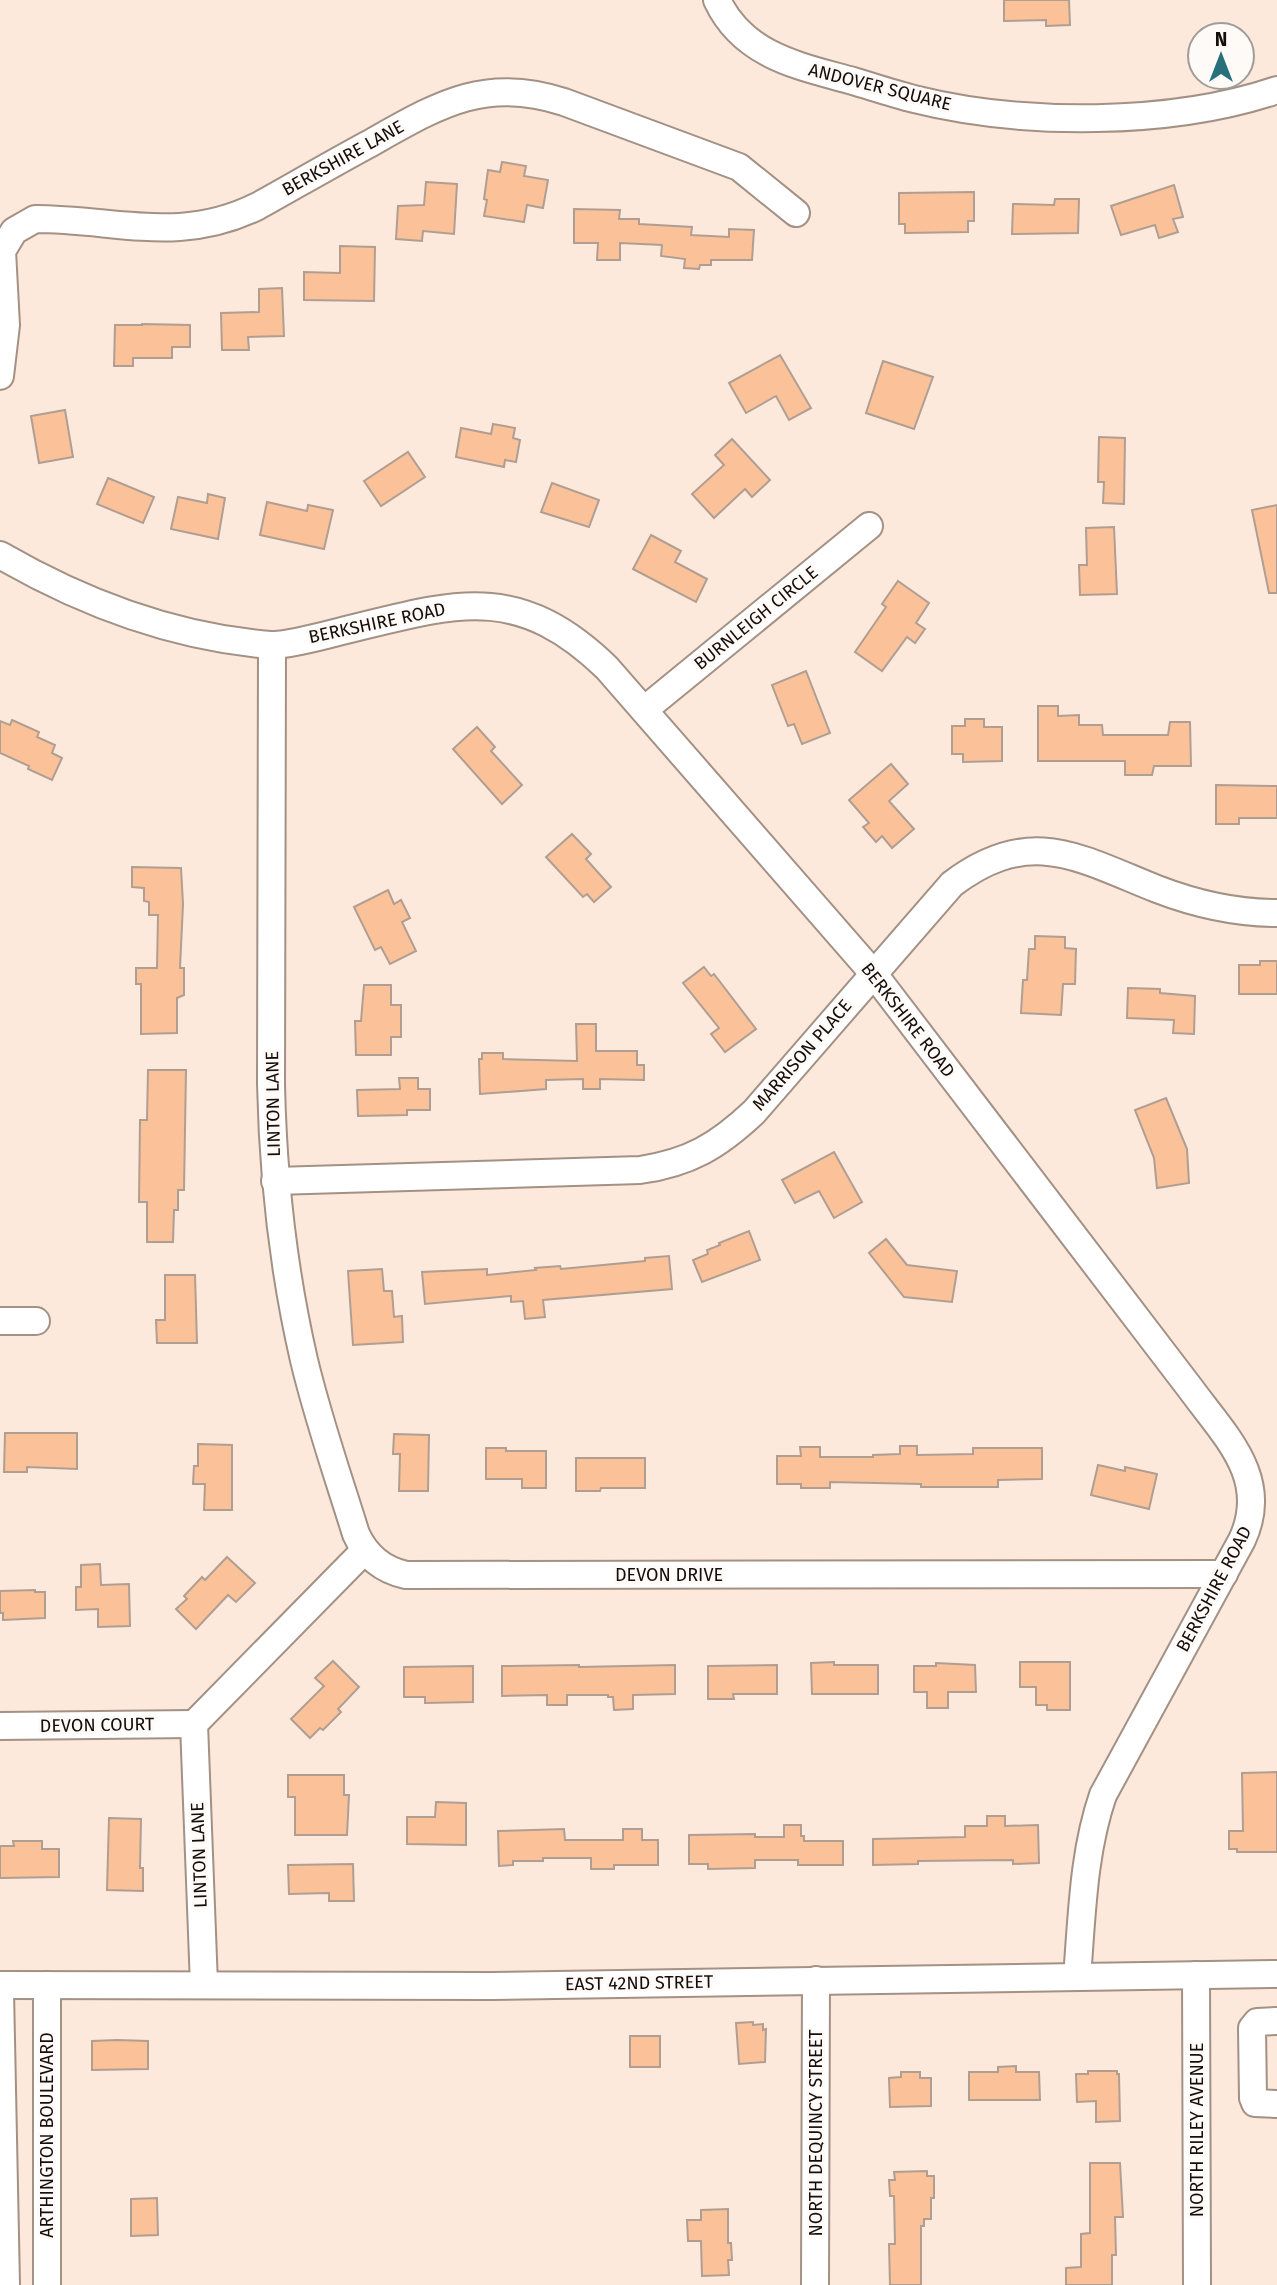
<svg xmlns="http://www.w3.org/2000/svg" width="1277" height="2285" viewBox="0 0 1277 2285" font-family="'Fira Sans',sans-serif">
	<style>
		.building { fill: #fbc299; stroke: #b09e92; stroke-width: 2 }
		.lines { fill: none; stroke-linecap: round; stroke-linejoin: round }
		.minor-casing { stroke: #a29184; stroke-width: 30 }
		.minor { stroke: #fff; stroke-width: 26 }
		.labels { text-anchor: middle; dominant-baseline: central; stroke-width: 6; stroke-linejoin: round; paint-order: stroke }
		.street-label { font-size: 18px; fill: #140e09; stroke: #fefaf7 }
	</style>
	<rect width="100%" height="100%" fill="#fde9dc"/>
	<g class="building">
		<path d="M1004 0H1069L1070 25 1046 26V20L1004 21Z"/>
		<path d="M502 162 526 166 524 176 548 180 543 208 527 205 524 222 484 216 487 200 484 199 488 170 500 172Z"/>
		<path d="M426 182 457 184 454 234 423 231 422 241 396 239 398 206 424 205Z"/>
		<path d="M1174 185 1183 217 1173 219 1178 232 1159 238 1155 225 1121 235 1111 206Z"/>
		<path d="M974 192V221H968V232L905 233V224H899V193Z"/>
		<path d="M1055 199H1079L1078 233 1012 234 1013 204 1054 205Z"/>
		<path d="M574 209 620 210 619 219H639V224L692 227 691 235 729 237V229L754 230 752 260H711V265H700L699 269 684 268 685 259 661 256 662 245 620 243V260H597L598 243H574Z"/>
		<path d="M340 246 375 247 374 301 304 300V272L340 273Z"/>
		<path d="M282 288 284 336 248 337 249 350H222L221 313 259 312V289Z"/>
		<path d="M142 324 190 325V347H172V358H133V366H114L115 325H142Z"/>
		<path d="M780 355 811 408 789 420 776 396 746 413 729 383Z"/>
		<path d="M883 361 933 377 914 429 866 413Z"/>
		<path d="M65 410 73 457 39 463 31 416Z"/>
		<path d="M493 424 515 428 513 438 520 440 516 462 505 460 504 467 456 457 461 428 491 434Z"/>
		<path d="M1099 437 1125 438 1124 504 1103 503 1104 482H1098Z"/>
		<path d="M732 439 770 480 752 497 745 489 714 518 692 494 724 465 715 455Z"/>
		<path d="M408 452 425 477 381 506 364 481Z"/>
		<path d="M108 478 154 497 143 523 97 504Z"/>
		<path d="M552 483 599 500 589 527 541 512Z"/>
		<path d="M208 494 225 498 218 539 171 529 178 497 207 503Z"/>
		<path d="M267 502 307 511 308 505 333 510 324 549 260 535Z"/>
		<path d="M1277 505V593H1269L1252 510Z"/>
		<path d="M1114 527 1117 594 1080 595 1079 565H1087L1086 528Z"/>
		<path d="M651 535 681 551 675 562 707 579 696 602 633 569Z"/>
		<path d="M898 581 929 603 916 623 925 629 915 643 907 637 882 671 855 652 886 607 882 604Z"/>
		<path d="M806 671 830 733 802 744 794 724 788 726 772 685Z"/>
		<path d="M1038 706H1058V716L1079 715V725H1102L1103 735H1168L1170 722H1190L1191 766H1154L1152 775H1125V761H1038Z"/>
		<path d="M965 719H984V727H1002V761L963 762V754H952V726H965Z"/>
		<path d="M12 720 39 732 37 737 55 745 52 753 62 758 52 780 28 769 29 766 0 753V721L10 725Z"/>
		<path d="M477 727 495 747 491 751 522 785 502 804 453 749Z"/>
		<path d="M891 764 908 784 889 801 914 829 892 848 882 836 876 842 863 827 869 823 849 800Z"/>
		<path d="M1216 785 1277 786V818H1239V824H1216Z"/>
		<path d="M572 834 591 854 586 859 611 887 594 902 587 894 583 897 546 857Z"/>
		<path d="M132 867 181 868 183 904 180 968H184V995L177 998V1033L141 1034V984H136V968H157L158 915H149V902L144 901V888L132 887Z"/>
		<path d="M388 890 394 904 401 900 410 918 402 922 416 951 390 964 381 947 375 950 354 907Z"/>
		<path d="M1035 936 1065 937V948L1076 949 1075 984H1063L1061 1015 1021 1013 1023 980H1027L1029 949H1035Z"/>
		<path d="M1260 961H1277V994H1239V965H1260Z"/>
		<path d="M704 967 711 976 714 974 756 1029 725 1052 711 1034 719 1028 683 983Z"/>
		<path d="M364 985H391V1005H401V1037H391V1055H356L355 1021H361Z"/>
		<path d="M1128 988 1160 989V993L1195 996 1194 1034 1173 1033 1174 1020 1127 1018Z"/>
		<path d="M576 1024H596V1051H637V1065H644V1080L600 1079V1089H583V1079L546 1080V1089L480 1094 479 1059H482V1053H503V1059L577 1061Z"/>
		<path d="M148 1070H186L184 1190H178V1210H174L173 1242H147V1202H139L140 1120H147Z"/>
		<path d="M399 1078H418V1089H430V1110H407V1115L358 1116 357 1090 400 1089Z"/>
		<path d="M1166 1098 1187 1149 1189 1183 1157 1188 1154 1158 1135 1110Z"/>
		<path d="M834 1152 862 1202 834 1218 819 1191 795 1203 782 1180Z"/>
		<path d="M749 1231 760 1260 702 1282 693 1260 708 1254 707 1250 720 1245 719 1243Z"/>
		<path d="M886 1239 907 1265 957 1271 952 1302 904 1297 869 1253Z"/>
		<path d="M669 1256 672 1289 543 1300 545 1317 525 1319 523 1301 511 1302V1296L425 1304 422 1272 487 1269V1275L536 1270 535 1268 560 1266 561 1269 645 1261V1258Z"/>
		<path d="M382 1269 384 1291H392L394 1317 402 1316 403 1342 353 1345 348 1271Z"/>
		<path d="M165 1275H195L197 1343H157L156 1320H165Z"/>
		<path d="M5 1433H77V1469L27 1467V1472H4Z"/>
		<path d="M394 1434 429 1435 428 1491H399L400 1454H393Z"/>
		<path d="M198 1444 232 1445V1510H204L205 1484H193L194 1466H198Z"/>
		<path d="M900 1446H917V1455L973 1454V1448H1042V1479L998 1480V1487H921V1484L830 1482V1488H801V1484H777V1456H801L800 1447H820V1457H873V1455L900 1454Z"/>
		<path d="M486 1448H506V1451H546V1488H522V1479H486Z"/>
		<path d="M576 1458H645V1488H601L600 1491H576Z"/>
		<path d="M1098 1465 1125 1471V1467L1157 1474 1149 1509 1091 1495Z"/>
		<path d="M227 1557 255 1583 236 1602 228 1595 196 1629 176 1609 187 1599 184 1596 202 1577 205 1580Z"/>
		<path d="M100 1564 101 1585 129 1584 130 1626 98 1627V1609L76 1610V1587H81V1565Z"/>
		<path d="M35 1590V1592H45V1618L3 1620V1613H0V1591Z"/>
		<path d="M333 1661 359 1687 338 1709 341 1712 323 1730 320 1728 310 1738 291 1719 324 1686 315 1678Z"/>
		<path d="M834 1662V1665H878V1694H812L811 1663Z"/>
		<path d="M1020 1662H1070V1710H1047V1705H1036V1687H1020Z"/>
		<path d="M936 1663 975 1665 976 1692H948V1708H927V1692H914V1666H936Z"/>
		<path d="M579 1665V1667L675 1665V1694L633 1695V1709L614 1710 613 1697H608V1695H567V1705H547V1695L502 1696V1666Z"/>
		<path d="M777 1665V1694H733L734 1699H708V1666Z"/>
		<path d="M473 1666V1702L425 1703V1697H404V1667Z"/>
		<path d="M1277 1772V1852H1237V1849H1229V1831H1243L1242 1773Z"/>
		<path d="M288 1775H344V1795H349L347 1835H295V1797H288Z"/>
		<path d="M436 1802 466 1803V1845L407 1844V1817H435Z"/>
		<path d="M987 1816H1005V1826L1038 1825 1039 1863 1013 1864V1860L918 1861V1864L873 1865V1839L965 1837V1826H987Z"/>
		<path d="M109 1818 141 1819 140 1868H143V1891L107 1890Z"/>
		<path d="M784 1825H801V1836H804V1841H843V1865H798V1860H755V1868L708 1869V1864H689V1835L755 1834V1837H784Z"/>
		<path d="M564 1829 565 1840H623V1829H642V1840H658V1865H614V1869H591V1858H543V1861H513V1865L499 1866 498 1831Z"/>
		<path d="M13 1841H42V1849H59V1877L0 1878V1846H14Z"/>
		<path d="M353 1864 354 1901H329V1893L289 1894 288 1865Z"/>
		<path d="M753 2022V2025L763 2024V2030L766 2029 765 2062 739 2064 736 2023Z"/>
		<rect x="630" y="2036" width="30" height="31"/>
		<path d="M117 2040 148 2041V2069L92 2070V2041Z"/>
		<path d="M1016 2066V2072H1039L1040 2100H969V2072H998V2067Z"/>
		<path d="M1088 2071H1117V2074H1119L1120 2121 1096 2122V2101L1077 2102 1076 2074H1088Z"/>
		<path d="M901 2072H920V2078H931V2106L890 2107 889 2078 901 2077Z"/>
		<path d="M1090 2163H1120L1123 2217H1115L1116 2255H1112V2285H1066V2268L1081 2267V2234L1090 2233Z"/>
		<path d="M927 2171V2176H934V2198H931V2219H924V2226H921V2285H890L889 2244H895L894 2196H890L889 2180H895L894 2172Z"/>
		<path d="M157 2198 158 2235 131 2236V2199Z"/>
		<path d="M728 2209V2243H731L732 2260H728L729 2275 702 2276 701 2241H688L687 2220H701V2210Z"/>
	</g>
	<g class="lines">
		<g class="minor-casing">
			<g id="minor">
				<path d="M717 0C743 56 799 66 853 81 873 87 894 94 914 99 1022 126 1171 126 1277 90"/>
				<path d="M0 376 6 325 2 251 14 231 35 219C117 219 180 245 258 206 294 186 330 165 367 145 435 107 483 75 564 102L739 167 796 213"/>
				<path d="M0 555C83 603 173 637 270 645 283 646 327 635 342 631 453 604 516 580 607 668L873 973 1190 1388C1225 1436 1271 1478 1242 1540L1103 1795C1083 1853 1082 1916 1077 1977"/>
				<path d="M272 646 271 1084C273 1177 283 1269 304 1360 318 1419 338 1476 356 1534 366 1556 383 1570 406 1575L1224 1574"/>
				<path d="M644 710 869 526"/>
				<path d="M275 1181 640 1170C689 1163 718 1146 754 1112L952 884C1030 825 1079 858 1157 889 1196 904 1236 913 1277 913"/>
				<path d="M0 1321H36"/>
				<path d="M194 1724 204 1985"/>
				<path d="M194 1724 365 1550"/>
				<path d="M0 1726 194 1724"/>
				<path d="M1196 1975 1197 2285"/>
				<path d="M0 1985 492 1986 1277 1974"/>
				<path d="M47 1985V2285"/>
				<path d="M0 1991 6 2285"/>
				<path d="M1277 2021 1257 2022 1252 2028 1253 2098 1255 2103 1277 2104"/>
				<path d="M815 2285 816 1980"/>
			</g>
		</g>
		<use href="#minor" class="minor"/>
	</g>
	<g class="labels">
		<g class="street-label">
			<text transform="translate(880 87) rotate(14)">ANDOVER SQUARE</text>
			<text transform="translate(343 158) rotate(-29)">BERKSHIRE LANE</text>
			<text transform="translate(756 618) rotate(-39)">BURNLEIGH CIRCLE</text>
			<text transform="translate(377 623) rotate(-12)">BERKSHIRE ROAD</text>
			<text transform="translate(908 1020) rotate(52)">BERKSHIRE ROAD</text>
			<text transform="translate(802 1055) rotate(-49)">MARRISON PLACE</text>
			<text transform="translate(273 1104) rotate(-91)">LINTON LANE</text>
			<text x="669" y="1575">DEVON DRIVE</text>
			<text transform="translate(1214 1589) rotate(-62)">BERKSHIRE ROAD</text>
			<text transform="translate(97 1725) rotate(-1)">DEVON COURT</text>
			<text transform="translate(199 1855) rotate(-92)">LINTON LANE</text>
			<text transform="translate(639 1983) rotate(-1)">EAST 42ND STREET</text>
			<text transform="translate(1197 2130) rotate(-90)">NORTH RILEY AVENUE</text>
			<text transform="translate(816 2133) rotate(-90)">NORTH DEQUINCY STREET</text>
			<text transform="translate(47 2135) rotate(-90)">ARTHINGTON BOULEVARD</text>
		</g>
	</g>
	<g transform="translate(1221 56)"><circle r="33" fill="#fefaf7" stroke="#a09c98" stroke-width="2"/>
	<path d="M0-5L12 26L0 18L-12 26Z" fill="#28717b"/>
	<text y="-10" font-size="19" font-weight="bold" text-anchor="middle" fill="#140e09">N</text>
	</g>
</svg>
